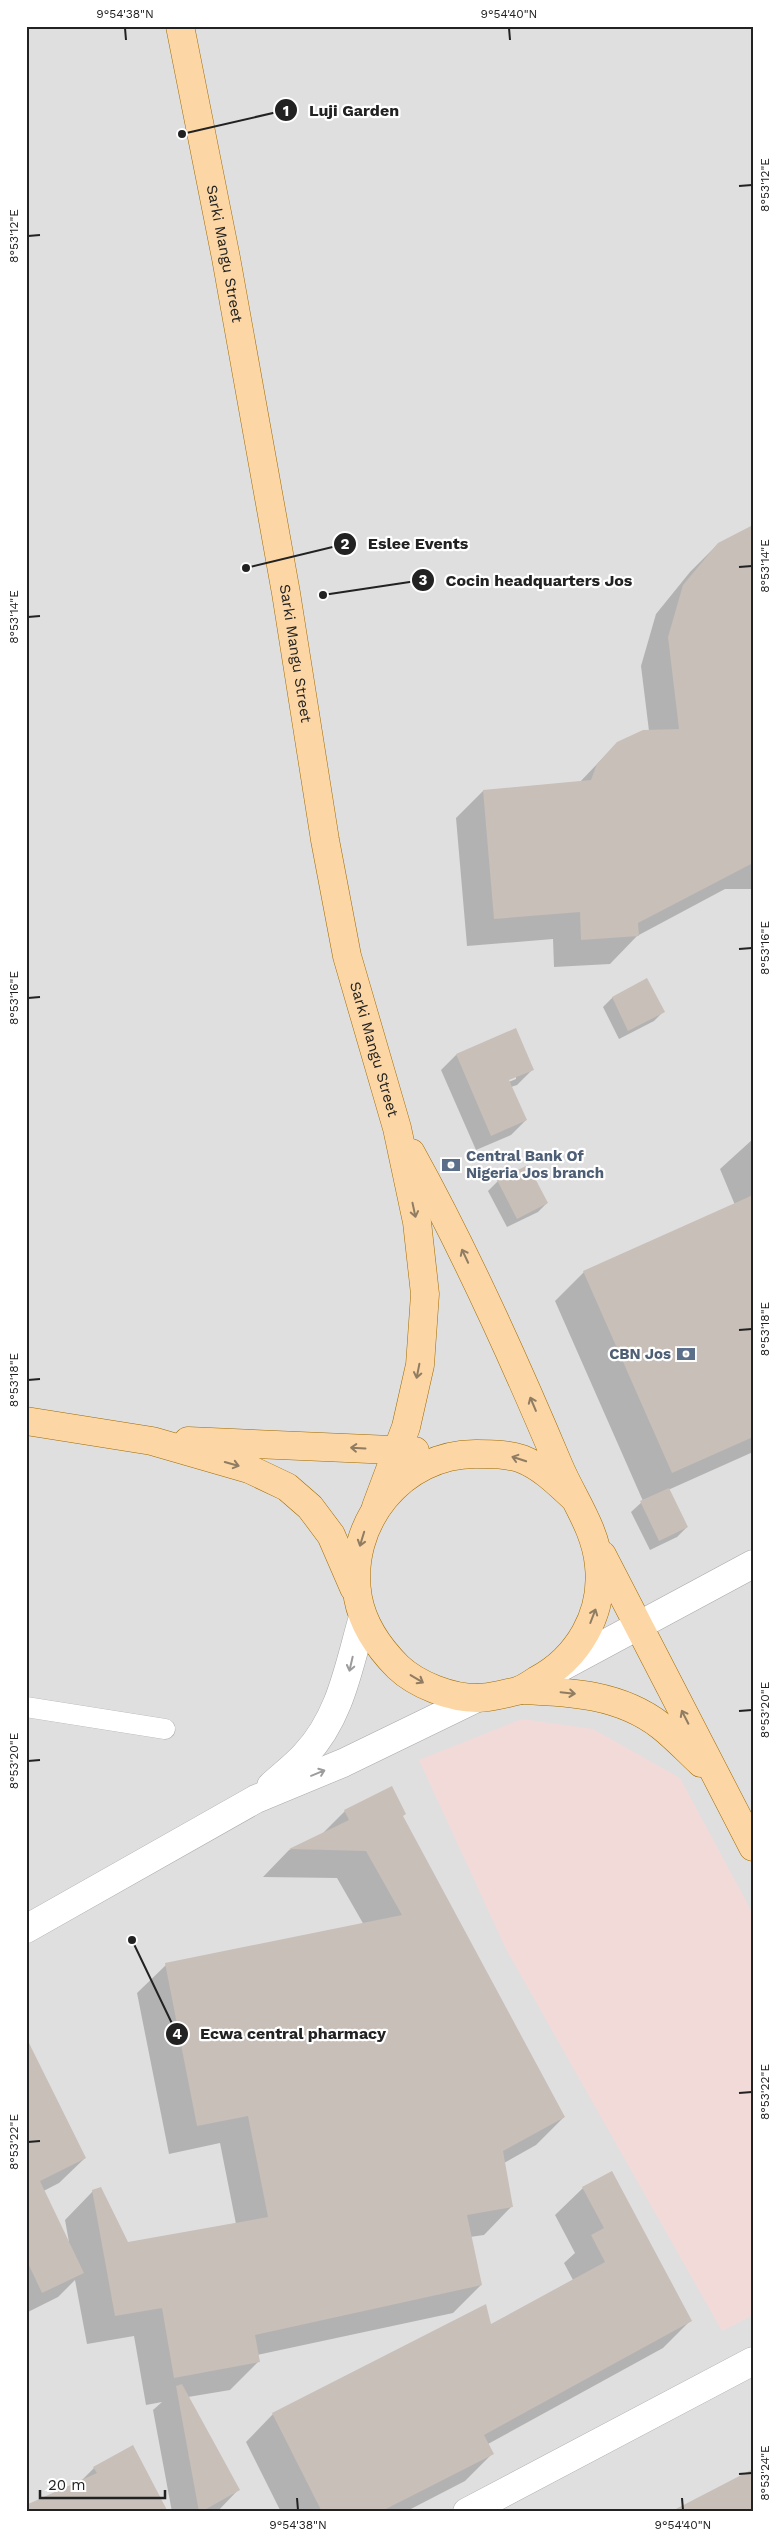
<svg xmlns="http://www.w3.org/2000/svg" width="779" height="2538" viewBox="0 0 779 2538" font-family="'Work Sans',sans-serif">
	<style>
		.residential { fill: #e0dfdf }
		.commercial { fill: #f2dad9 }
		.shadow { fill: #0003; fill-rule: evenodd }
		.building { fill: #c7bfb8 }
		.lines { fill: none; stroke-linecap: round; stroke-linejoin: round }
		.lane-casing { stroke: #a9a9a9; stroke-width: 21 }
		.street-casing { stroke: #a9a9a9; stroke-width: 29 }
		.primary-casing { stroke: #a06b00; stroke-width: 29 }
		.lane { stroke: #fff; stroke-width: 20 }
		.street { stroke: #fff; stroke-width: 28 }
		.primary { stroke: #fcd6a4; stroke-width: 28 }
		.oneway { stroke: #8f7c63 }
		.oneway2 { stroke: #9c9c9c }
		.ticks { fill: none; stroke: #222; stroke-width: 2 }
		.labels { text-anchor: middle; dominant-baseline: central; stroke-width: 4.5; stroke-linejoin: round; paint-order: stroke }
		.street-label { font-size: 15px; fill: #222; stroke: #fff }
		.service-label { font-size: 15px; font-weight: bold; fill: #4e5e75; stroke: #fff; text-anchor: start }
		.leader { fill: none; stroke: #222; stroke-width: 2 }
		.callout-dot { fill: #222; stroke: #fff; stroke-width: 2 }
		.mark-label { font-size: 15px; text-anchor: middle; font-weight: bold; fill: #fff }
		.callout-label { font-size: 16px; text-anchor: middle; font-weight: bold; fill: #222; stroke: #fff; stroke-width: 4.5; stroke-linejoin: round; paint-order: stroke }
		.neatline { fill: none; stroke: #222; stroke-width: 2 }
		.ticks-label { font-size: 12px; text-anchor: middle; fill: #222 }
	</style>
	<rect width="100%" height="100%" fill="#f2efe9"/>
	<rect class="residential" x="26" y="26" width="727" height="2486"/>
	<path class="commercial" d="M522 1719 593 1729 680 1778 753 1914V2315L722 2331 506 1949 419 1760Z"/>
	<g class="shadow">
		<path d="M753 527V889H725L637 936 610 964 554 967 553 939 467 946 456 818 483 791 579 783 617 743 649 731 641 666 656 614 690 572 718 544Z"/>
		<path d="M646 980 663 1012 654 1021 619 1039 603 1007 612 998Z"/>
		<path d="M456 1055 532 1070 517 1085 511 1087 526 1120 511 1135 476 1150 441 1070ZM516 1076V1079L504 1084 503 1081Z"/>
		<path d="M753 1139V1452L668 1490 687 1527 677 1537 650 1550 631 1512 643 1501 555 1301 584 1272 735 1205 720 1169Z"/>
		<path d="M498 1181 547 1203 538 1212 507 1227 488 1191Z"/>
		<path d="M345 1811 402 1817 564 2117 536 2145 504 2163 512 2206 484 2235 470 2237 481 2285 453 2313 257 2355 258 2362 230 2390 188 2397 238 2490 217 2512H172L153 2410 162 2402 146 2405 134 2336 87 2344 75 2280 58 2297 26 2313V2205L69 2242 65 2220 93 2191 127 2243 236 2224 220 2143 169 2154 137 1993 166 1965 364 1925 337 1878 263 1877 289 1850 321 1835Z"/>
		<path d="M26 2063 85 2158 59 2183 26 2200Z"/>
		<path d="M583 2188 690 2321 663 2348 488 2444 492 2454 465 2481 405 2512H281L246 2442 273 2414 490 2326 573 2280 564 2263 575 2253 555 2215Z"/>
		<path d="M94 2468 167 2512 80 2482Z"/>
	</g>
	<g class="building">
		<path d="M753 525V863L638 923 639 936 581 940 580 912 494 919 483 790 591 780 597 764 617 742 643 730 679 729 668 637 683 585 718 543Z"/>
		<path d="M647 978 665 1012 628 1031 612 997Z"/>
		<path d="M516 1028 534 1070 509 1080 527 1120 491 1136 456 1054Z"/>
		<path d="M528 1165 548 1203 517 1219 497 1180Z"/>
		<path d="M753 1195V1437L672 1473 583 1271Z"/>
		<path d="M669 1488 688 1527 659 1541 640 1501Z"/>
		<path d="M392 1786 406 1814 403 1816 565 2117 503 2151 513 2207 467 2215 482 2285 255 2335 260 2362 174 2378 162 2308 115 2316 92 2190 101 2187 128 2242 268 2217 248 2116 197 2126 165 1963 402 1915 366 1851 289 1849 349 1820 344 1810Z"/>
		<path d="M26 2037 86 2158 40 2181 84 2273 42 2293 26 2259Z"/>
		<path d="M612 2171 692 2321 484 2435 494 2454 380 2512H322L272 2413 486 2304 491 2324 605 2262 591 2235 604 2228 582 2187Z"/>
		<path d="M182 2384 240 2490 201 2512H199L176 2386Z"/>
		<path d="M133 2445 168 2512H26V2505L97 2473 93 2467Z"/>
		<path d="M753 2469V2512H670Z"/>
	</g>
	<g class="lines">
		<g class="lane-casing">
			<path id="lane" d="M26 1707 165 1729"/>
		</g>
		<g class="street-casing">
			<g id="street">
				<path d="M556 1670 753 1564"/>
				<path d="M271 1786C282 1776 295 1766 305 1755 341 1717 349 1665 363 1617"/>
				<path d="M26 1929 256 1799 343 1763 477 1698"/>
				<path d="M467 2512 753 2361"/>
			</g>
		</g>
		<g class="primary-casing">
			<g id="primary">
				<path id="s1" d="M180 26 226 258 286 593 325 840 347 956 397 1128 417 1222 425 1294 420 1365 406 1427 376 1507"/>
				<path d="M411 1153C467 1254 514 1359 559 1466 573 1499 596 1529 599 1566 604 1614 578 1658 537 1680 531 1684 524 1689 517 1691 505 1694 489 1698 477 1698 451 1698 417 1685 398 1667 379 1648 363 1625 358 1598 345 1524 402 1453 477 1454 492 1454 507 1454 522 1459 542 1467 558 1483 573 1497"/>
				<path d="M26 1421 152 1441 249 1469 287 1487 310 1507 331 1535 354 1588"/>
				<path d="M188 1441 415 1451"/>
				<path d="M602 1555 753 1847"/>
				<path d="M521 1690C570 1692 620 1694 661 1726 675 1737 688 1751 701 1763"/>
			</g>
		</g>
		<use href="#lane" class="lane"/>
		<use href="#street" class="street"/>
		<use href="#primary" class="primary"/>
	</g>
	<defs><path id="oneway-shaft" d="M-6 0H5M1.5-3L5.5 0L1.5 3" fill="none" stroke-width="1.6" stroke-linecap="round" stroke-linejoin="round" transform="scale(1.25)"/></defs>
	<g class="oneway">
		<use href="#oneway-shaft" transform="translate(414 1210) rotate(78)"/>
		<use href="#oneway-shaft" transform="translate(465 1256) rotate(-115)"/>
		<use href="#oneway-shaft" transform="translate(418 1371) rotate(101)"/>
		<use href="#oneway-shaft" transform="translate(533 1404) rotate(-113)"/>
		<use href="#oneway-shaft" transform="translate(358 1448) rotate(-177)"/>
		<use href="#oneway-shaft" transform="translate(519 1459) rotate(-162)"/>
		<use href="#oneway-shaft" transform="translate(232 1464) rotate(16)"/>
		<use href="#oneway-shaft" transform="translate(362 1539) rotate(107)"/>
		<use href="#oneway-shaft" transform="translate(593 1616) rotate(-69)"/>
		<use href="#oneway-shaft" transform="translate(417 1679) rotate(31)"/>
		<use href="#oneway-shaft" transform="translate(568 1693) rotate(6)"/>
		<use href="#oneway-shaft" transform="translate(685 1717) rotate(-117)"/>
	</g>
	<g class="oneway2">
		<use href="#oneway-shaft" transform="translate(351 1664) rotate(103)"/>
		<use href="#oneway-shaft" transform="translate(318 1773) rotate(-22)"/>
	</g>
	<path class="ticks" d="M125 28 126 40M509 28 510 40M739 186 752 185M28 236 40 235M739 567 752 566M28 617 40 616M739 949 752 948M28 998 40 997M739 1330 752 1329M28 1380 40 1379M739 1711 752 1710M28 1761 40 1760M739 2093 752 2092M28 2142 40 2141M739 2474 752 2473M297 2498 298 2510M682 2498 683 2510"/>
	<defs>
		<g id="bank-bare" transform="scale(1.5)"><path d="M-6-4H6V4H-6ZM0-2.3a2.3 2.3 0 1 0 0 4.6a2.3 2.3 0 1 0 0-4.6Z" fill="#5c6f8a" stroke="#fff" stroke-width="2.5" paint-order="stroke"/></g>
	</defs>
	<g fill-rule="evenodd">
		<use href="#bank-bare" x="451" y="1165"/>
		<use href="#bank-bare" x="686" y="1354"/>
	</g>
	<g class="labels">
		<g class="street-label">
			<text stroke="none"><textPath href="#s1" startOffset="232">Sarki Mangu Street</textPath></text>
			<text stroke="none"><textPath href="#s1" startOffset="638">Sarki Mangu Street</textPath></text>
			<text stroke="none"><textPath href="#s1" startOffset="1042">Sarki Mangu Street</textPath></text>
		</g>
		<g class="service-label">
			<text x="466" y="1156">Central Bank Of<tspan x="466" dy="17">Nigeria Jos branch</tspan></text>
			<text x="671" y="1354" text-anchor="end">CBN Jos</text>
		</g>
	</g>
	<path class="leader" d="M182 134L286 110M246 568L345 544M323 595L423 580M132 1940L177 2034"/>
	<g class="callout-dot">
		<circle cx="182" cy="134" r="5"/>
		<circle cx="246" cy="568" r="5"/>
		<circle cx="323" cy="595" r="5"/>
		<circle cx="132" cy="1940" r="5"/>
		<circle cx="286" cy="110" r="12"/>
		<circle cx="345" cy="544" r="12"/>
		<circle cx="423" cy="580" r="12"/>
		<circle cx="177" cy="2034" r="12"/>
	</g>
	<g class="mark-label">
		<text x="286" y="116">1</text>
		<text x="345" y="549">2</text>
		<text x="423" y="585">3</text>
		<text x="177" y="2039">4</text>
	</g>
	<g class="callout-label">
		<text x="354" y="116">Luji Garden</text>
		<text x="418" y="549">Eslee Events</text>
		<text x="539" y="586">Cocin headquarters Jos</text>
		<text x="293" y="2039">Ecwa central pharmacy</text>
	</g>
	<rect width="779" height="2538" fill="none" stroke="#ffffff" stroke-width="55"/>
	<path d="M40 2490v8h125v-8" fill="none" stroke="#222222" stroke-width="2.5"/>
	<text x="48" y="2490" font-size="15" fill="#222222" stroke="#ffffff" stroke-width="4" paint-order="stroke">20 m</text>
	<rect x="28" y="28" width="724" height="2482" class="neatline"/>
	<g class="ticks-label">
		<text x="125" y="18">9°54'38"N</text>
		<text x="509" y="18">9°54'40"N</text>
		<text transform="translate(765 185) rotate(-90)" y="4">8°53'12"E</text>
		<text transform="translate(14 236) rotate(-90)" y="4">8°53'12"E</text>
		<text transform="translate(765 566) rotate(-90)" y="4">8°53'14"E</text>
		<text transform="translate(14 617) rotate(-90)" y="4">8°53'14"E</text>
		<text transform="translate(765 948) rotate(-90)" y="4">8°53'16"E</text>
		<text transform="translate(14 998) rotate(-90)" y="4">8°53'16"E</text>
		<text transform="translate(765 1329) rotate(-90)" y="4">8°53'18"E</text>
		<text transform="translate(14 1380) rotate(-90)" y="4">8°53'18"E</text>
		<text transform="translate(765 1710) rotate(-90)" y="4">8°53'20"E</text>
		<text transform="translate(14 1761) rotate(-90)" y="4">8°53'20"E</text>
		<text transform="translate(765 2092) rotate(-90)" y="4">8°53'22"E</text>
		<text transform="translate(14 2142) rotate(-90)" y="4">8°53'22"E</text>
		<text transform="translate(765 2473) rotate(-90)" y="4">8°53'24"E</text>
		<text x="298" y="2529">9°54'38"N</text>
		<text x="683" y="2529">9°54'40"N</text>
	</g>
</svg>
